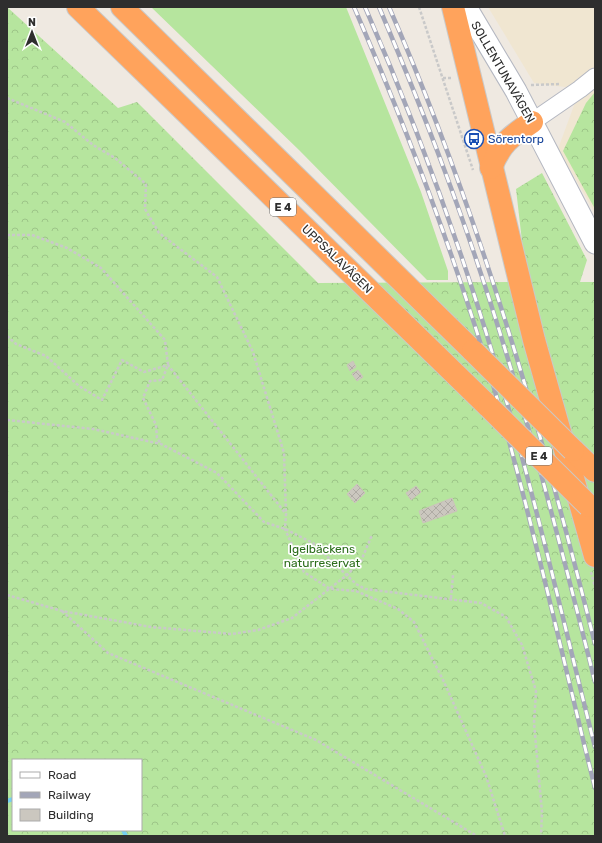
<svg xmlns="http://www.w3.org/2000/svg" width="602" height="843" viewBox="0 0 602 843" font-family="Rubik,sans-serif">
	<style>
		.education { fill: #f0e6d1 }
		.grass { fill: #b6e59e }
		.forest { fill: url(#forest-crowns); fill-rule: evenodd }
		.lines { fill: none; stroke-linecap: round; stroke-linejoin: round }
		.stream { stroke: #75cff0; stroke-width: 4 }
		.building { fill: url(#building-cross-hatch); stroke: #cbc5ba }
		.minor-casing { stroke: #b4b7c1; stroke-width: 19 }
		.tertiary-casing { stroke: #b4b7c1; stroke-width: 23 }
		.motorway-casing { stroke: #c9c9c9; stroke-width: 24 }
		.path { stroke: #c9c9c9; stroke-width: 2.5; stroke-dasharray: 3 2; stroke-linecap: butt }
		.minor { stroke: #fff; stroke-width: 17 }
		.tertiary { stroke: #fff; stroke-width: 21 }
		.motorway { stroke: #ffa35c; stroke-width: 22 }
		.rail-casing { stroke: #a3a6b8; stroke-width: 4.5 }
		.rail { stroke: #fff; stroke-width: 3; stroke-dasharray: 9; stroke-linecap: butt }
		.motorway-bridge-casing { stroke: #c9c9c9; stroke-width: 24; stroke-linecap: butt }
		.motorway-bridge { stroke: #ffa35c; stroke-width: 22 }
		.labels { text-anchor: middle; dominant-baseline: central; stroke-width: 3.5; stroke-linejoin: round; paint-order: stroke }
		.shield { fill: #fff; stroke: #6d6d6d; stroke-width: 1 }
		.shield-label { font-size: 11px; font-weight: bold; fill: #2e2e2e }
		.street-label { font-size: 12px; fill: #2e2e2e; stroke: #fff }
		.transit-label { font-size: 12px; fill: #164399; stroke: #fff; text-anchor: start }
		.park-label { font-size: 12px; fill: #2c6e1b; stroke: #fff }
	</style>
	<defs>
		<pattern id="forest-crowns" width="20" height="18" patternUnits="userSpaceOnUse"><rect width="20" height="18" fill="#b6e59e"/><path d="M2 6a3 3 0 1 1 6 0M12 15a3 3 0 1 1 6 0" fill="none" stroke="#9dc588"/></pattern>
		<pattern id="building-cross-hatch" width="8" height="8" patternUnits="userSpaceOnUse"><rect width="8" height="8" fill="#cbc7bf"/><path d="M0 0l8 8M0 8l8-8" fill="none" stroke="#afaba4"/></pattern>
	</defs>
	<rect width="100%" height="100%" fill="#efe9e1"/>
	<path class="education" d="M488 7H595V213L558 149 580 89 534 83Z"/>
	<path class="grass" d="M151 7H346L421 192 448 271V280H427L299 150Z"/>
	<g class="forest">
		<path d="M7 7 118 108 137 102 318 283 530 282 523 250 516 189 542 173 587 260 580 282H595V836H7ZM13 760H141V830H13Z"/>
		<path d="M595 92V209L563 151 586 103Z"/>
	</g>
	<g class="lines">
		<g class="stream">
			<path d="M7 801 13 799"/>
			<path d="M123 830 126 836"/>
		</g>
	</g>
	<g class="building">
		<path d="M353 361 356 367 350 371 347 365Z"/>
		<path d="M358 370 363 377 357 381 352 374Z"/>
		<path d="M357 484 365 493 355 503 347 494Z"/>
		<path d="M416 486 421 492 411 500 406 493Z"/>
		<path d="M452 498 457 511 423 523 419 511Z"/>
	</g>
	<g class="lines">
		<g class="minor-casing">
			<path id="minor" d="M532 122 580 89 595 77"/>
		</g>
		<g class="tertiary-casing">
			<path id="tertiary" d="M466 7 516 91 595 243"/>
		</g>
		<g class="motorway-casing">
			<g id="motorway">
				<path d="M78 7 489 407"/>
				<path d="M122 7 473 351"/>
				<path d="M453 7 534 340 595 556"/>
				<path d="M491 168C500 144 511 136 532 122"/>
				<path d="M573 450 595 471"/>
			</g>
		</g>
		<g class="path">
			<path d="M419 7 473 170"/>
			<path d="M443 78H452"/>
			<path d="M531 85 560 84"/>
			<path d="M7 98 65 122 93 145 115 158 146 184 145 209 159 233 217 277 253 352 284 453 286 514"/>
			<path d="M7 235H32L67 248 101 268 165 340 168 365 162 380 150 381 143 398 156 425 157 438 161 444"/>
			<path d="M7 336 16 344 46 356 79 386 102 400 122 360 144 372 168 365 286 514 285 529 304 572 330 589 356 591 398 609 414 622 444 682 486 776 505 836"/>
			<path d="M7 420 93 429 161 444 217 473 264 522 285 529 313 543 356 584 365 589 481 603 506 617 522 645 536 691 534 723 542 812 541 836"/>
			<path d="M591 572 595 587"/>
			<path d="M7 595 62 611 151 627 232 634 258 630 292 618 347 575 361 561 372 535"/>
			<path d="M451 598 453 575"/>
			<path d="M62 611 108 653 316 740 477 836"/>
		</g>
		<use href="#minor" class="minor"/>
		<use href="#tertiary" class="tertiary"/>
		<use href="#motorway" class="motorway"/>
		<g class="rail-casing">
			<g id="rail">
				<path d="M354 7C410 136 460 269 499 405 535 531 563 660 595 788"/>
				<path d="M365 7C421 135 469 269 507 403 540 517 566 633 595 747"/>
				<path d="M379 7C402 61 424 115 444 169 507 336 552 510 595 682"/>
				<path d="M389 7C479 213 541 427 595 644"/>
			</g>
		</g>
		<use href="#rail" class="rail"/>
		<g class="motorway-bridge-casing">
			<g id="motorway-bridge">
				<path d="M473 351 573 450"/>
				<path d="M489 407 589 506"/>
			</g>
		</g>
		<use href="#motorway-bridge" class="motorway-bridge"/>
	</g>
	<defs>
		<g id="bus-ring" transform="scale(1)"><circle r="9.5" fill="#fff" stroke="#1a4fb4" stroke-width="1.5"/><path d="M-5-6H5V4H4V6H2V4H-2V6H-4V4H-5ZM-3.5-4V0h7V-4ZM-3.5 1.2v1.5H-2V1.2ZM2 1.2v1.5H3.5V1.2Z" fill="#1a4fb4"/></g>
	</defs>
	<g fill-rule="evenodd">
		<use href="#bus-ring" x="474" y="139"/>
	</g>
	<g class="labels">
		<g class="shield">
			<rect x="270" y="198" width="26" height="18" rx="3"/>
			<rect x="526" y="447" width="26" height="18" rx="3"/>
		</g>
		<g class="shield-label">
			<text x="283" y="207">E 4</text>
			<text x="539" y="456">E 4</text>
		</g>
		<g class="street-label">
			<text transform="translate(503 72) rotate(60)">SOLLENTUNAVÄGEN</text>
			<text transform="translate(337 259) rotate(44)">UPPSALAVÄGEN</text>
		</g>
		<g class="transit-label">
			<text x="488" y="139">Sörentorp</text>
		</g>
		<g class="park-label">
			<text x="322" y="549">Igelbäckens<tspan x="322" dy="14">naturreservat</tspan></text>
		</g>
	</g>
	<rect width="602" height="843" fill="none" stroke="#2e2e2e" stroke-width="16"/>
	<rect x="12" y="759" width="130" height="72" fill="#ffffff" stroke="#ababab"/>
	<rect x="20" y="772" width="20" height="6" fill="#ffffff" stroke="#ababab"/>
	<text x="48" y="779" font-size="12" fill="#2e2e2e">Road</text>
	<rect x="20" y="792" width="20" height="6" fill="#a3a6b8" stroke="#ababab"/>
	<text x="48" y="799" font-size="12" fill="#2e2e2e">Railway</text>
	<rect x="20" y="809" width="20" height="12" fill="#cbc7bf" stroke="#ababab"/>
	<text x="48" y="819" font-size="12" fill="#2e2e2e">Building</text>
	<g transform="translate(32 32)" stroke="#ffffff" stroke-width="3" paint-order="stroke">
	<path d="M0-3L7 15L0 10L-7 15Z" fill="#2e2e2e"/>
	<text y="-6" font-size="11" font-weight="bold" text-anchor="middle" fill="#2e2e2e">N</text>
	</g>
</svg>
